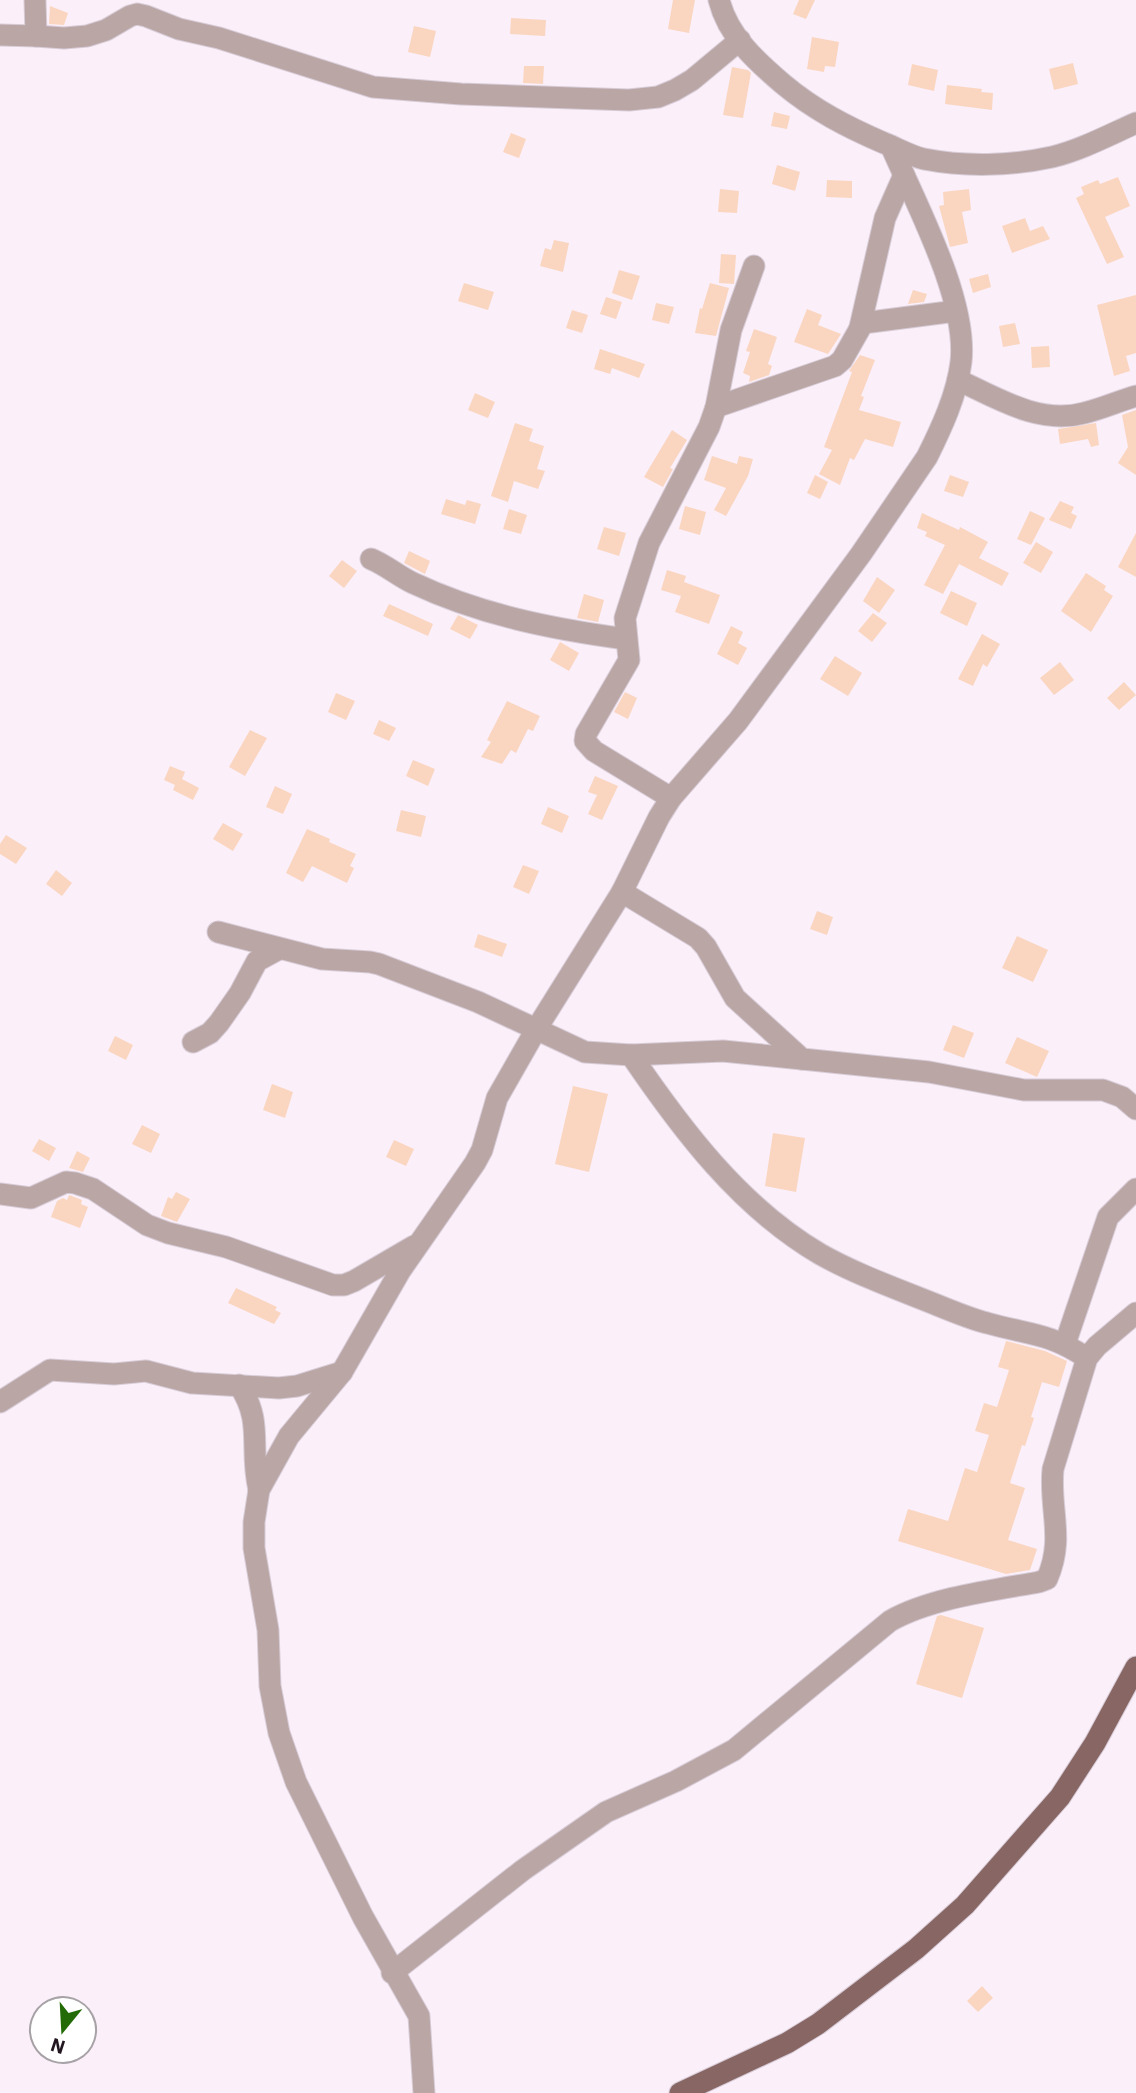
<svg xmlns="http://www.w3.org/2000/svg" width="1136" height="2093" viewBox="0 0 1136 2093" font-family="'IBM Plex Sans',sans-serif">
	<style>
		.building { fill: #fad6c0 }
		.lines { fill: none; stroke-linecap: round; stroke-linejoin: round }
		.minor-casing { stroke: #d8ccd7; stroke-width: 23 }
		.major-casing { stroke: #d8ccd7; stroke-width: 23 }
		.minor { stroke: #b9a6a5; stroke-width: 21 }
		.major { stroke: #876664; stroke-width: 21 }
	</style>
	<rect width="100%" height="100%" fill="#fbeffa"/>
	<g class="building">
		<path d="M673 0H695L689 33 668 29Z"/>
		<path d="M799 0H815L806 19 793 14Z"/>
		<path d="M50 6 68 13 64 25 49 24Z"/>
		<path d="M511 18 546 20 545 36 510 34Z"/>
		<path d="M414 26 436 31 430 57 408 52Z"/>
		<path d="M812 37 839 42 835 67 825 66 824 72 807 69Z"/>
		<path d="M1073 63 1078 84 1054 90 1049 69Z"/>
		<path d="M912 64 938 70 934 91 908 85Z"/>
		<path d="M524 66H544L543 84 523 83Z"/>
		<path d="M732 67 748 70 751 73 743 118 723 115Z"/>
		<path d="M947 85 982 89 981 92 993 93 992 110 945 104Z"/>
		<path d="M774 112 790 116 787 129 771 126Z"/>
		<path d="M511 133 526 139 519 158 503 152Z"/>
		<path d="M777 165 800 172 795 191 772 184Z"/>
		<path d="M1118 177 1130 206 1105 217 1124 257 1107 264 1076 198 1084 194 1081 187 1098 180 1100 184Z"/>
		<path d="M827 180 852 181V198L826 197Z"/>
		<path d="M720 189 739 191 737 213 718 212Z"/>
		<path d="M969 189 971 210 962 212 968 243 950 247 939 206 944 205 943 192Z"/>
		<path d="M1025 218 1030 231 1043 226 1050 239 1012 253 1002 226Z"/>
		<path d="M554 240 569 243 563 272 540 266 545 248 551 250Z"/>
		<path d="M721 254 736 255 734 284 719 283Z"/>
		<path d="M619 270 640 276 632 300 612 293Z"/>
		<path d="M988 274 991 287 973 293 969 279Z"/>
		<path d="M464 283 494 292 488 310 458 301Z"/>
		<path d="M710 283 729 288 716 336 695 333 700 308 702 309Z"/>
		<path d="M913 290 927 294 924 302 908 304Z"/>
		<path d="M1136 295V353L1126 356 1130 371 1114 376 1097 305Z"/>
		<path d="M606 297 622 302 616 319 600 314Z"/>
		<path d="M656 303 674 307 669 324 652 320Z"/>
		<path d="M807 309 822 315 818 325 841 334 828 354 794 342Z"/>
		<path d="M572 310 588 315 582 333 566 328Z"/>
		<path d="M1015 323 1020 344 1003 347 999 326Z"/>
		<path d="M754 329 777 337 768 364 772 366 769 375 749 382 750 376 743 373 750 352 746 351Z"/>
		<path d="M1049 346 1050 367 1032 368 1031 347Z"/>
		<path d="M600 349 645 364 639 378 612 368 610 374 594 369Z"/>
		<path d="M860 355 875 360 861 396 864 397 859 410 901 422 893 447 865 439 854 460 850 458 840 485 819 474 832 450 824 447 852 372 849 371Z"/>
		<path d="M475 393 495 402 488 418 468 410Z"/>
		<path d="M1136 410V475L1118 463 1128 447 1122 415Z"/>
		<path d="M515 423 533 429 529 441 544 446 537 469 545 471 538 489 514 481 508 502 491 496Z"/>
		<path d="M1096 423 1099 445 1091 447 1088 439 1060 444 1058 429Z"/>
		<path d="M672 430 687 440 670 468 673 469 663 487 644 477Z"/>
		<path d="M712 456 737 464 739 456 753 459 748 476 726 516 714 510 726 488 704 480Z"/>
		<path d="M815 475 828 482 820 499 807 493Z"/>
		<path d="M950 475 969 482 963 497 944 491Z"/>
		<path d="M446 499 465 505 467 500 481 504 475 524 441 514Z"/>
		<path d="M1060 501 1074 507 1071 513 1077 516 1071 529 1049 520Z"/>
		<path d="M685 506 706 512 700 535 679 529Z"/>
		<path d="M509 509 527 515 521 534 503 529Z"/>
		<path d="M1030 511 1045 518 1031 545 1017 539Z"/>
		<path d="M922 513 959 530 960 527 988 542 979 558 1009 573 1002 586 959 564 943 594 924 585 945 545 925 536 927 532 917 528Z"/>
		<path d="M604 527 626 533 619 556 597 549Z"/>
		<path d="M1136 533V577L1118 567Z"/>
		<path d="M1036 542 1053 552 1041 573 1023 563Z"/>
		<path d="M409 551 430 561 425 574 404 563Z"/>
		<path d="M342 560 357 571 344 588 329 576Z"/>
		<path d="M667 570 686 576 684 582 720 595 709 624 675 612 681 596 661 590Z"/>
		<path d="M1086 573 1106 586 1104 590 1113 596 1091 632 1061 611Z"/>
		<path d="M877 577 895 590 879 613 863 601Z"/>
		<path d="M951 591 977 603 967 626 940 613Z"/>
		<path d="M584 594 604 600 598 622 577 618Z"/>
		<path d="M389 604 433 624 428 636 383 616Z"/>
		<path d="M873 613 887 623 872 642 858 631Z"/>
		<path d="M458 615 478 625 470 639 450 629Z"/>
		<path d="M731 626 743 632 738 643 747 648 738 665 717 654Z"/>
		<path d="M982 634 1000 644 987 667 983 664 973 686 958 679Z"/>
		<path d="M560 642 579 653 569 671 550 660Z"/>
		<path d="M835 656 862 673 848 696 820 679Z"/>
		<path d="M1060 662 1074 680 1054 695 1040 678Z"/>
		<path d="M1124 682 1136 695 1119 710 1107 698Z"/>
		<path d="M625 692 637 698 628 719 614 712Z"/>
		<path d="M336 693 355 701 346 720 328 712Z"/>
		<path d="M507 701 540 716 533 731 528 729 516 753 511 750 502 764 481 757 491 742 487 740Z"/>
		<path d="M379 720 396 728 389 741 373 734Z"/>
		<path d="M250 730 267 738 245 776 229 767Z"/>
		<path d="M413 760 435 769 428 786 406 776Z"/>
		<path d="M170 766 185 772 182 779 199 788 193 800 173 790 175 785 164 780Z"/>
		<path d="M595 776 618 786 602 820 588 814 597 795 588 792Z"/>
		<path d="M275 786 292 794 283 814 266 807Z"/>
		<path d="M548 807 569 816 562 833 541 824Z"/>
		<path d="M401 810 426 816 421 837 396 831Z"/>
		<path d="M223 823 243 834 233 851 213 839Z"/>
		<path d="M307 829 330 839 329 842 356 854 350 866 354 868 347 883 312 866 303 882 286 873Z"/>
		<path d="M6 835 27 848 16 864 0 854V844Z"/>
		<path d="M523 865 539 871 529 894 513 887Z"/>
		<path d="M56 870 72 883 62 896 46 884Z"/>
		<path d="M817 911 833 917 827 935 810 929Z"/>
		<path d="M478 934 507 944 502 957 474 947Z"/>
		<path d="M1017 936 1048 950 1033 982 1002 968Z"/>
		<path d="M953 1025 974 1033 964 1058 943 1050Z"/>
		<path d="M115 1036 133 1045 126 1060 108 1051Z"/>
		<path d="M1017 1037 1049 1051 1037 1077 1005 1063Z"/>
		<path d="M272 1084 293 1092 285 1118 263 1110Z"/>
		<path d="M573 1086 608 1094 589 1172 555 1164Z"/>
		<path d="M142 1125 160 1134 151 1153 132 1144Z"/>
		<path d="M773 1133 805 1138 796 1192 765 1186Z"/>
		<path d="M39 1139 56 1148 49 1161 32 1151Z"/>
		<path d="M394 1140 414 1149 406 1166 386 1157Z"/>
		<path d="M77 1151 90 1158 83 1172 69 1168Z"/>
		<path d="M176 1192 190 1199 177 1222 161 1216 168 1197 172 1199Z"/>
		<path d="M69 1195 82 1200 81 1204 88 1207 80 1228 51 1217 57 1201 63 1198 67 1200Z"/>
		<path d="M236 1288 277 1307 275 1310 281 1313 274 1324 228 1303Z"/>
		<path d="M1006 1341 1045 1351 1067 1361 1059 1387 1042 1382 1031 1417 1034 1418 1025 1446 1022 1445 1010 1483 1025 1488 1008 1540 1037 1549 1030 1570 1006 1574 898 1541 908 1509 948 1521 965 1468 977 1472 989 1435 975 1431 984 1403 997 1407 1009 1370 998 1367Z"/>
		<path d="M941 1615 984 1628 962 1698 916 1684 937 1616Z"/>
		<path d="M982 1986 993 1998 978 2012 967 2001Z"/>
	</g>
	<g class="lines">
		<g class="minor-casing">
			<g id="minor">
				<path d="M35 0 36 36 64 38 87 36 106 30 130 16 137 14 146 16 179 29 219 38 373 87 461 94 629 100 658 97 675 90 692 80 740 40"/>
				<path d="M719 0C728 36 756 61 783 84 814 110 847 127 884 143 897 148 910 156 924 159 965 167 1011 166 1052 157 1081 150 1109 135 1136 123"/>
				<path d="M0 35 36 36"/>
				<path d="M860 327 885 218 904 175"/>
				<path d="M958 380C997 398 1039 425 1084 413 1101 409 1119 401 1136 396"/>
				<path d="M716 407 731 330 754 266"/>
				<path d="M371 559C386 565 398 576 413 583 481 615 552 629 626 639"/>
				<path d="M671 798 594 751 585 741 586 734 629 660 625 618 649 543 709 427 716 407 835 366 842 360 863 323 956 311"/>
				<path d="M622 892 698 938 706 947 735 998 802 1059 929 1072 1024 1090H1103L1122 1097 1136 1109"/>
				<path d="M218 932 322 959 370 962 379 964 478 1002 585 1052 631 1055 723 1051 802 1059"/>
				<path d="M193 1042 210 1033 219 1023 240 993 257 961 279 949"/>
				<path d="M631 1055C682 1130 740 1207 820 1254 855 1274 900 1290 937 1305 954 1312 971 1319 987 1323 1029 1335 1048 1332 1087 1358"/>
				<path d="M0 1194 31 1198 66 1182 75 1183 93 1189 147 1225 168 1233 226 1247 333 1285H344L354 1281 414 1246"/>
				<path d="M1065 1344 1108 1217 1136 1189"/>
				<path d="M239 1385C264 1422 249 1448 259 1490"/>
				<path d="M0 1402 50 1370 114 1374 146 1371 192 1383 279 1388 297 1386 342 1372"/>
				<path d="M392 1973 523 1870 606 1812 676 1781 734 1750 890 1621C930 1598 994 1590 1039 1582L1047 1579C1065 1538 1049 1510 1053 1469L1087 1358 1097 1346 1136 1313"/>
				<path d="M424 2093 419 2016 363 1917 296 1782 279 1733 270 1686 268 1630 254 1548V1522L259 1490 289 1436 342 1372 400 1271 475 1163 482 1150 497 1098 537 1028 622 892 659 817 671 798 738 721 861 554 927 457C941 429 957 395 961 362 968 300 916 204 891 146"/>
			</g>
		</g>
		<g class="major-casing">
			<path id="major" d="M680 2093 787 2043 818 2024 916 1949 965 1905 1060 1797 1095 1743 1136 1667"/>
		</g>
		<use href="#minor" class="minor"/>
		<use href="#major" class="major"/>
	</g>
	<g transform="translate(63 2030) rotate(198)"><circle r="33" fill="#ffffff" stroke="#a7a2a6" stroke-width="2"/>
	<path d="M0-5L12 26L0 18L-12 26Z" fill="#236b06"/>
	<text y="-10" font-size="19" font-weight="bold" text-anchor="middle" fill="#221721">N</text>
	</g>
</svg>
